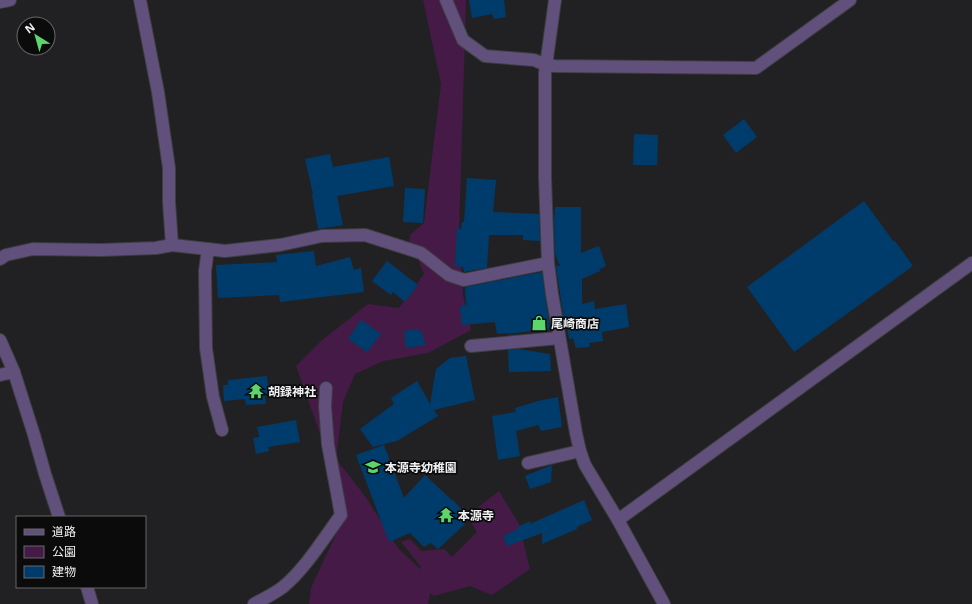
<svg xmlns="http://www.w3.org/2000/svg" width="972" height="604" viewBox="0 0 972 604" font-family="'Noto Sans','Noto Sans JP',sans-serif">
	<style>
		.green { fill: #451a46 }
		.building { fill: #003c6b }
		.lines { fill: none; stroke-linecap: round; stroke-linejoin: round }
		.minor-casing { stroke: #3e3e41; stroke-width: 14 }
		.minor { stroke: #60507b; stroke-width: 12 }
		.labels { text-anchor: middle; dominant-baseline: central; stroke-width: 3.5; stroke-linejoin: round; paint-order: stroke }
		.poi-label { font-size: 12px; font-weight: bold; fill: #f0f1f2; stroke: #0b0b0c; text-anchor: start }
	</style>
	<rect width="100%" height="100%" fill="#212124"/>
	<path class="green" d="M423 0H466L459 233 463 295 471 330 428 353 383 361 355 374 343 402 336 459 365 496 398 548 420 569 421 567 401 542 410 539 421 551 444 549 452 557 477 532 467 516 499 491 519 524 530 569 492 595 470 586 434 596 430 593 428 604H309L311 588 347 510 296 366 321 341 368 304 399 308 424 274 417 257 408 244 411 234 424 223 433 149 441 84Z"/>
	<g class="building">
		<path d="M469 0H504L506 17 494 19 492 14 472 18Z"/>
		<path d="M744 119 757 137 736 153 723 135Z"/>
		<path d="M634 134 658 135 657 165H633Z"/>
		<path d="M330 154 333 167 389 157 394 186 337 196 343 225 318 229 312 194H313L305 159Z"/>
		<path d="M467 178 496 180 493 212 539 214 540 241 523 240V235H489L487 268 464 272 463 267 455 266 457 228 461 229 462 222H464Z"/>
		<path d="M405 188 425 189 423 223 403 222Z"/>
		<path d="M864 201 894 242 895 241 913 266 794 352 747 287Z"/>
		<path d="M555 207H581V253L599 246 606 266 600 269V271L582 279V304L594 301 595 309 626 304 629 327 602 332 603 341 589 343 590 347 576 348 573 338 569 339 567 326 565 327 556 266H560L555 254 554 215H555Z"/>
		<path d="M314 251 316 266 350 257 354 270 361 268 364 292 280 302 279 295 218 298 216 265 277 262 276 255Z"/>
		<path d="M387 261 418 285 405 302 393 292 391 295 372 281Z"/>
		<path d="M542 272 550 329 508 334V333L497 334 495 322 462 325 460 306 466 305 465 287Z"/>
		<path d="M361 320 381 334 367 352 348 339Z"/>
		<path d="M419 329V332H422L425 345 406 348 404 331Z"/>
		<path d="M518 349 550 354 551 371 509 372 508 350Z"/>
		<path d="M466 356 475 400 434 410 438 416 397 441 373 447 360 429 394 404 391 398 417 381 430 404 436 369 450 358Z"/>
		<path d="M267 376 269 395 265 396 266 404 246 405 245 399 224 401 223 385H228V380Z"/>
		<path d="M558 397 562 427 541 431 538 425 516 431 520 456 498 460 492 416 516 412 515 408 538 401Z"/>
		<path d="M296 420 300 442 268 447 269 451 256 454 253 438 259 437 257 427Z"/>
		<path d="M384 445 404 498 425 475 453 501H454L463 511 460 516 465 524 438 549 431 543 424 547 410 533 389 542 356 455Z"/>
		<path d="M552 465 551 482 530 489 525 476Z"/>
		<path d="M584 500 592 520 577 527V529L542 544V533L507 546 503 536 518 529 517 527 530 521V524Z"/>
	</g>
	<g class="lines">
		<g class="minor-casing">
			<g id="minor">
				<path d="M140 0 158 92 169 168V202L172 245"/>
				<path d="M446 0 463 40 485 56 534 60 546 65 555 66 756 68 850 0"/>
				<path d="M555 0 545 73V177L548 263 552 294 576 433 580 451 585 465 618 520 664 604"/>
				<path d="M0 2 10 0"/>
				<path d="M208 249 205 271 206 348 213 397 222 430"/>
				<path d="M0 259 6 255 33 249 101 250 156 248 172 245 225 251 280 245 322 236 365 235 421 253 449 275 464 280 548 263"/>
				<path d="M0 340 14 372"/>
				<path d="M471 346 559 338"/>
				<path d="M0 375 14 372 34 435 45 474 59 517"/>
				<path d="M528 463 580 451"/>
				<path d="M618 520 972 263"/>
				<path d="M87 587 92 604"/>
				<path d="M254 604C263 599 274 594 283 587 305 569 324 538 341 515L337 493 328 445 325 406 326 388"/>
			</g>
		</g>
		<use href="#minor" class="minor"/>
	</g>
	<defs>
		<g id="shop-bare" transform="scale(1.2)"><path d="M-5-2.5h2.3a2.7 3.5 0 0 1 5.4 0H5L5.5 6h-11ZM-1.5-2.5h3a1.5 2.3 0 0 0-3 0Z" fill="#5cd56d" stroke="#0b0b0c" stroke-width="2.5" paint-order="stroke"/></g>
		<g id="temple-bare" transform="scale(1.2)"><path d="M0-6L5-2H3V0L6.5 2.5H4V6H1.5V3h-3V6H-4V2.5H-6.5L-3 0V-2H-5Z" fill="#5cd56d" stroke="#0b0b0c" stroke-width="2.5" paint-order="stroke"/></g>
		<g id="school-bare" transform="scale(1.2)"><path d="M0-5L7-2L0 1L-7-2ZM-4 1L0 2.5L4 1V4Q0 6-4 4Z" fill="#5cd56d" stroke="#0b0b0c" stroke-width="2.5" paint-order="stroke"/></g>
	</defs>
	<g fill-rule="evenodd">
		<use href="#shop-bare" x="539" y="323"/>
		<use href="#temple-bare" x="256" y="391"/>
		<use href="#school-bare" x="373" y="467"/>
		<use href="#temple-bare" x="446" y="515"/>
	</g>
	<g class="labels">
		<g class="poi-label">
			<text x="551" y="323">尾崎商店</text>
			<text x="268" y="391">胡録神社</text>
			<text x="385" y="467">本源寺幼稚園</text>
			<text x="458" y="515">本源寺</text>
		</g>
	</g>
	<rect x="16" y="516" width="130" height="72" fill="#0b0b0c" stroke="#676768"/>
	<rect x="24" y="529" width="20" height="6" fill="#60507b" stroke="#676768"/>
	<text x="52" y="536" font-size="12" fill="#f0f1f2">道路</text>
	<rect x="24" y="546" width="20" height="12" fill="#451a46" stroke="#676768"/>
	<text x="52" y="556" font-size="12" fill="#f0f1f2">公園</text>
	<rect x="24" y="566" width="20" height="12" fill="#003c6b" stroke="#676768"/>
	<text x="52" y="576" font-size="12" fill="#f0f1f2">建物</text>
	<g transform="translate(36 36) rotate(323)"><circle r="19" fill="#0b0b0c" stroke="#676768"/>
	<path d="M0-3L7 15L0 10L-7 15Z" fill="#5cd56d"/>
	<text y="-6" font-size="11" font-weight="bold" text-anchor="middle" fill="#f0f1f2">N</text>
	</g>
</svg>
